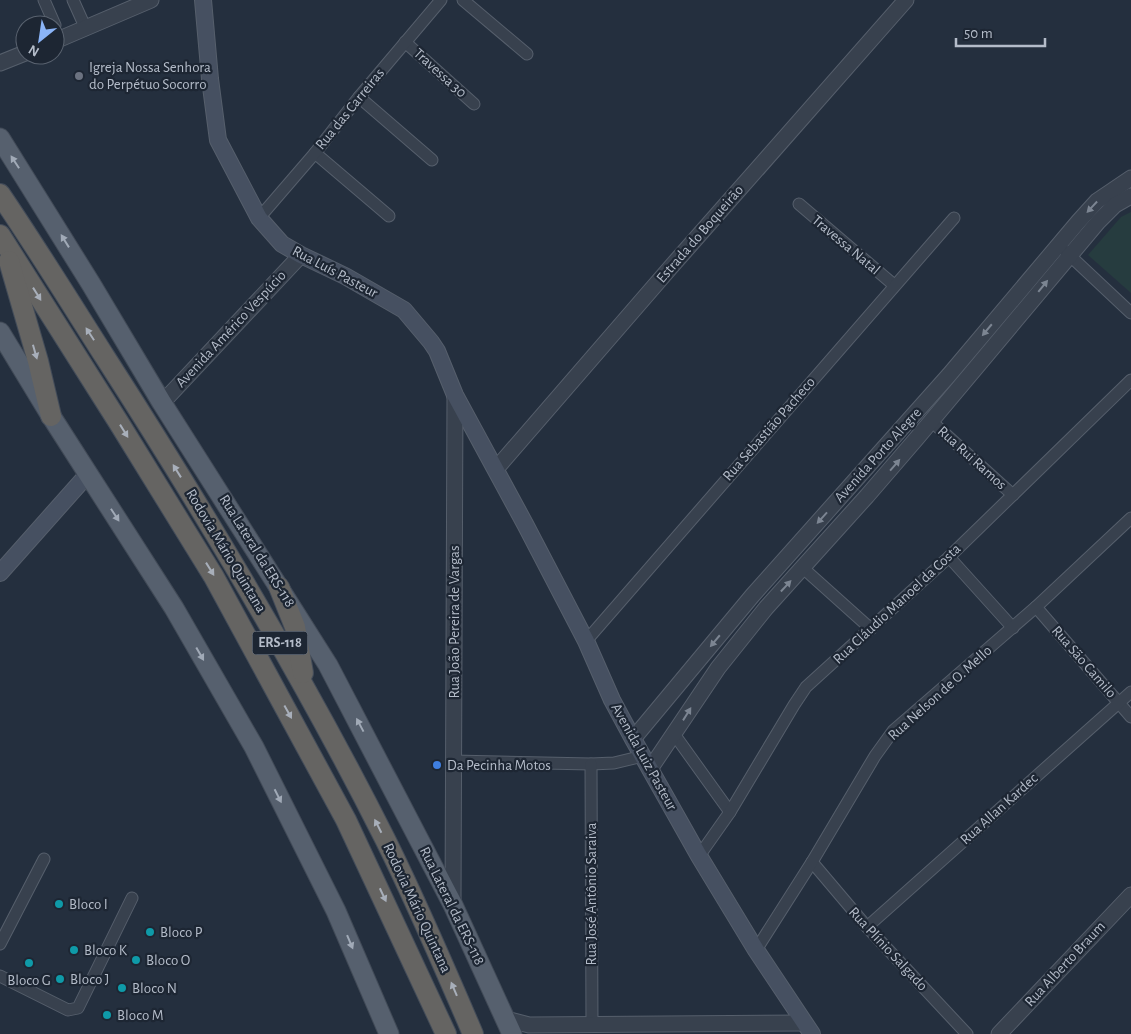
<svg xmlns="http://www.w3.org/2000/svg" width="1131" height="1034" viewBox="0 0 1131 1034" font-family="'Alegreya Sans',sans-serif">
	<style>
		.green { fill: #263c3f }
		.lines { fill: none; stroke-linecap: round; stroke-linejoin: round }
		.minor-casing { stroke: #565f6c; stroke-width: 13 }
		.tertiary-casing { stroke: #565f6c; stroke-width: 17 }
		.secondary-casing { stroke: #565f6c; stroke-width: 18 }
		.primary-casing { stroke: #414a57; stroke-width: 21 }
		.trunk-casing { stroke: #434c59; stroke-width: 22 }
		.minor { stroke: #38414e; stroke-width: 11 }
		.tertiary { stroke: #38414e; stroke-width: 15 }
		.secondary { stroke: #465061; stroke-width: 16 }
		.primary { stroke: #56606e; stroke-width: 19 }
		.trunk { stroke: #656462; stroke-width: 20 }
		.oneway { fill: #a1aab7 }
		.oneway2 { fill: #7c8592 }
		.oneway3 { fill: #a8afba }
		.worship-dot { fill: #6b7280; stroke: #1d2633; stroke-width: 2 }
		.shop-dot { fill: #3f7fe0; stroke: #1d2633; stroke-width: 2 }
		.culture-dot { fill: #0f9aa8; stroke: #1d2633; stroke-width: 2 }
		.labels { text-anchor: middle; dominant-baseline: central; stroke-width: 4.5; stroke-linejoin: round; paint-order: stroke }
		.shield { fill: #1d2633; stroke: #878f9c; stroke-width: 1 }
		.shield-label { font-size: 14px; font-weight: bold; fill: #b4bcc9 }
		.poi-label { font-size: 15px; fill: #b4bcc9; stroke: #1d2633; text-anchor: start }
		.street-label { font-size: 15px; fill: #b4bcc9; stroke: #1d2633 }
	</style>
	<rect width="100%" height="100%" fill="#242f3e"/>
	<path class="green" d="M1131 212V293L1088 255 1121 217Z"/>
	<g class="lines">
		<g class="minor-casing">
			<g id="minor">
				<path d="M44 0 55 25"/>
				<path d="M73 0 86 29"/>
				<path d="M463 0 527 54"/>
				<path d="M405 42 474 104"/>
				<path d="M359 97 432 160"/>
				<path d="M315 153 389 216"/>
				<path d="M799 204 894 285"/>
				<path d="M259 218 315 153 359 97 441 0"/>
				<path d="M1065 251 1131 313"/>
				<path d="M931 421 1013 495"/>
				<path d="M949 557 1013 628"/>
				<path d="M803 568 871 629"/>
				<path d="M1036 607 1131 717"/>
				<path d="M586 641 954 218"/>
				<path d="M674 734 730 812"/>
				<path d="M453 761 591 764 614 763 643 756"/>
				<path d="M591 764 592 1025"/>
				<path d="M699 856 730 812 794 705 806 687 949 557 1131 380"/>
				<path d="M812 862 867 927 967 1034"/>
				<path d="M867 927 1131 692"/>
				<path d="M0 944 44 859"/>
				<path d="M756 950 812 862 875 756 893 731 1036 607 1131 518"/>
				<path d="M0 976 68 1010 78 1008 132 898"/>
			</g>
		</g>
		<g class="tertiary-casing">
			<g id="tertiary">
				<path d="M55 41 151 0"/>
				<path d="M0 63 25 53"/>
				<path d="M162 403 301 255"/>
				<path d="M496 469 670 268 906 0"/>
				<path d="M633 739 752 596 949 375 1078 222 1097 201 1131 178"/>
				<path d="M650 769 718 668 766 608 867 496 917 438 1098 222 1115 205 1131 196"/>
				<path d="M453 904 455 395"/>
				<path d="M506 1019 529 1025 804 1023"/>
				<path d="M999 1034 1131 895"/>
			</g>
		</g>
		<g class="secondary-casing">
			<g id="secondary">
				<path d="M203 0 210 79 218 140 259 218 282 244 301 255 345 276 404 310 431 342 437 351 455 395 525 524 586 641 612 700 633 739 699 856 756 950 812 1034"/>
				<path d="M0 573 88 474"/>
			</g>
		</g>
		<g class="primary-casing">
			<g id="primary">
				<path d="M0 138 91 284 162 403 328 665 453 905 512 1034"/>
				<path d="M0 332 51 416 174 608 254 747 336 911 389 1034"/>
			</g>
		</g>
		<g class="trunk-casing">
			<g id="trunk">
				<path d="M0 194C36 247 70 302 105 357 206 514 301 672 385 839 417 903 445 969 473 1034"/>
				<path d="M0 235 119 423 214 577 346 820 446 1034"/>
				<path d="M9 261 38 361 51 416"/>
				<path d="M279 587 295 627 303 673"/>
			</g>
		</g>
		<use href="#minor" class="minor"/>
		<use href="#tertiary" class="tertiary"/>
		<use href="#secondary" class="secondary"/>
		<use href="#primary" class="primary"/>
		<use href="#trunk" class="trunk"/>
	</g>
	<defs><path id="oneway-solid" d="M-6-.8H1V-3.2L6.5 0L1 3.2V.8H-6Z" transform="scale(1.25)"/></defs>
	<g class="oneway">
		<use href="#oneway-solid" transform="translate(15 162) rotate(-123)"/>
		<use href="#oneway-solid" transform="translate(65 241) rotate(-122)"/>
		<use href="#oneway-solid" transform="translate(115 515) rotate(57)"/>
		<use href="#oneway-solid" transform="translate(200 654) rotate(60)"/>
		<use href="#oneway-solid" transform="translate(360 725) rotate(-118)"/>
		<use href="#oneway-solid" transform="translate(278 796) rotate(63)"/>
		<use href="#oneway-solid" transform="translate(350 942) rotate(67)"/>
	</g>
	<g class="oneway2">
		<use href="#oneway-solid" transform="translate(1092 207) rotate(133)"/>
		<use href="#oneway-solid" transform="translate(1043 286) rotate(-51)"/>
		<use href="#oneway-solid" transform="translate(987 330) rotate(130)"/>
		<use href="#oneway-solid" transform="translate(895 465) rotate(-49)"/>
		<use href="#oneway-solid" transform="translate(822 518) rotate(132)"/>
		<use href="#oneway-solid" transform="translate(786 586) rotate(-47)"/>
		<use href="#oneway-solid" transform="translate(715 641) rotate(130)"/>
		<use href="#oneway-solid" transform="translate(687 714) rotate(-58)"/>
	</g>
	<g class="oneway3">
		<use href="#oneway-solid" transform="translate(37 294) rotate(58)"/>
		<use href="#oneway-solid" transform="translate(90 334) rotate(-123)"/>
		<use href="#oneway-solid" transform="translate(35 352) rotate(74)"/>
		<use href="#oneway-solid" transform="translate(124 431) rotate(58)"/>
		<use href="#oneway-solid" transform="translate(177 471) rotate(-122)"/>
		<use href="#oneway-solid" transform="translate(210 569) rotate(58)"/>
		<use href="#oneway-solid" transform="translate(288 712) rotate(61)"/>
		<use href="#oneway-solid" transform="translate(378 826) rotate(-117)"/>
		<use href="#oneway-solid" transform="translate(383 895) rotate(65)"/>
		<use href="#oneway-solid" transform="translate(454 989) rotate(-113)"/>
	</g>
	<circle class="worship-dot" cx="79" cy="76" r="5"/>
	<circle class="shop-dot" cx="437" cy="765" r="5"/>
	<g class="culture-dot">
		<circle cx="59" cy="904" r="5"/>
		<circle cx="150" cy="932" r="5"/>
		<circle cx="74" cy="950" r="5"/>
		<circle cx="136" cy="960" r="5"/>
		<circle cx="29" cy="963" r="5"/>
		<circle cx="60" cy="979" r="5"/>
		<circle cx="122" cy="988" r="5"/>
		<circle cx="107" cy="1015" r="5"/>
	</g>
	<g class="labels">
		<rect class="shield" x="252.5" y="631.5" width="55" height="23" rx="4"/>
		<g class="shield-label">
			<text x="280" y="643">ERS-118</text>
		</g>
		<g class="poi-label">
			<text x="89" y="67">Igreja Nossa Senhora<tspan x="89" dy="17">do Perpétuo Socorro</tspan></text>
			<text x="447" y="765">Da Pecinha Motos</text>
			<text x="69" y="904">Bloco I</text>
			<text x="160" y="932">Bloco P</text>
			<text x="84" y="950">Bloco K</text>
			<text x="146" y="960">Bloco O</text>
			<text x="70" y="979">Bloco J</text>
			<text x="29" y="980" text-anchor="middle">Bloco G</text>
			<text x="132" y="988">Bloco N</text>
			<text x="117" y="1015">Bloco M</text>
		</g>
		<g class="street-label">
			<text transform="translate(440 73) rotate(42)">Travessa 30</text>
			<text transform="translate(350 109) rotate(-51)">Rua das Carreiras</text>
			<text transform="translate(700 234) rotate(-49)">Estrada do Boqueirão</text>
			<text transform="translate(846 245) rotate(40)">Travessa Natal</text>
			<text transform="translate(335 272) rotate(28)">Rua Luís Pasteur</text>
			<text transform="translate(231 329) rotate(-47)">Avenida Américo Vespúcio</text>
			<text transform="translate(769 429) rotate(-49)">Rua Sebastião Pacheco</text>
			<text transform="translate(878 455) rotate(-48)">Avenida Porto Alegre</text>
			<text transform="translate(972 458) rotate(42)">Rua Rui Ramos</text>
			<text transform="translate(226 551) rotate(59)">Rodovia Mário Quintana</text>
			<text transform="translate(257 551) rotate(58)">Rua Lateral da ERS-118</text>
			<text transform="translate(897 604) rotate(-43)">Rua Cláudio Manoel da Costa</text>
			<text transform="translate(454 622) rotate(-90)">Rua João Pereira de Vargas</text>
			<text transform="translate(1084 662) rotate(49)">Rua São Camilo</text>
			<text transform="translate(940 693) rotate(-42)">Rua Nelson de O. Mello</text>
			<text transform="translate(644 757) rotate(61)">Avenida Luiz Pasteur</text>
			<text transform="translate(999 809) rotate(-42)">Rua Allan Kardec</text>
			<text transform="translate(591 894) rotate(-90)">Rua José Antônio Saraiva</text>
			<text transform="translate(452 906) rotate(64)">Rua Lateral da ERS-118</text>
			<text transform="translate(417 908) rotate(65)">Rodovia Mário Quintana</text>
			<text transform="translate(888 949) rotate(47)">Rua Plínio Salgado</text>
			<text transform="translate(1065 964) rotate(-47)">Rua Alberto Braum</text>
		</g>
	</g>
	<g transform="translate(40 40) rotate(210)"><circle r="24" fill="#1d2633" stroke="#59626f"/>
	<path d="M0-4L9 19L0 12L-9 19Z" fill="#8ab4f8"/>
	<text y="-8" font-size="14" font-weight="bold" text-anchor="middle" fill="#b4bcc9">N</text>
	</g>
	<path d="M956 38v8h89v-8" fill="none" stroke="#b4bcc9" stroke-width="2.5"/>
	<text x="964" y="38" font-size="15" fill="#b4bcc9" stroke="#1d2633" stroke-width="4" paint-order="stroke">50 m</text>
</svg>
